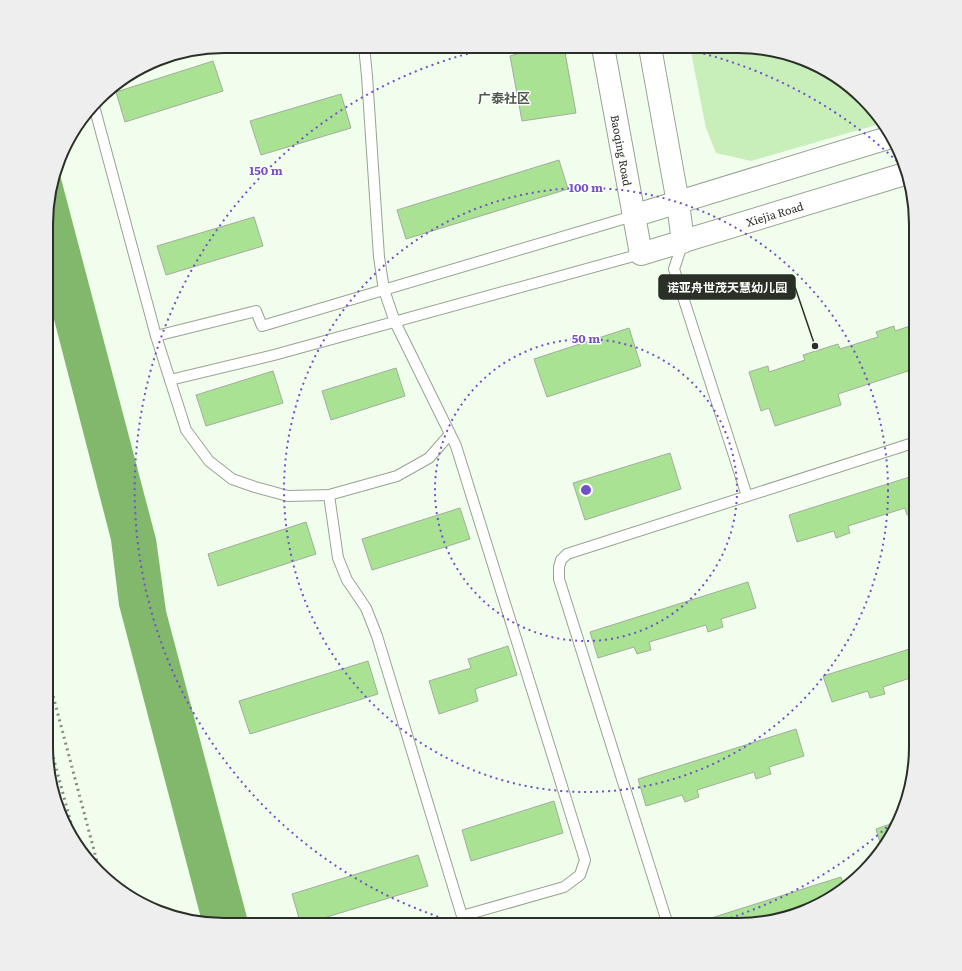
<svg xmlns="http://www.w3.org/2000/svg" width="962" height="971" viewBox="0 0 962 971" font-family="Literata,'Noto Sans SC',serif">
	<style>
		.green { fill: #c8eeba }
		.water { fill: #81b86b }
		.building { fill: #a9e293; stroke: #a2ad9d }
		.lines { fill: none; stroke-linecap: round; stroke-linejoin: round }
		.lane-casing { stroke: #97a393; stroke-width: 12 }
		.secondary-casing { stroke: #97a393; stroke-width: 24 }
		.lane { stroke: #fff; stroke-width: 10 }
		.secondary { stroke: #fff; stroke-width: 22 }
		.rail { stroke: #838b80; stroke-width: 3; stroke-dasharray: 2 4; stroke-linecap: butt }
		.ring { fill: none; stroke: #7250c9; stroke-width: 2; stroke-dasharray: 2 4 }
		.labels { text-anchor: middle; dominant-baseline: central; stroke-width: 3; stroke-linejoin: round; paint-order: stroke }
		.street-label { font-size: 11px; fill: #2a2f28; stroke: #fff }
		.quarter-label { font-size: 13px; font-weight: bold; fill: #4f594b; stroke: #fff }
		.rim { fill: none; stroke: #2a2f28; stroke-width: 2 }
		.centre { fill: #7250c9; stroke: #fff; stroke-width: 2 }
		.ring-label { font-size: 12px; text-anchor: middle; font-weight: bold; fill: #7250c9; stroke: #fff; stroke-width: 3; stroke-linejoin: round; paint-order: stroke }
		.leader { fill: none; stroke: #2a2f28; stroke-width: 1.5 }
		.callout-dot { fill: #2a2f28; stroke: #fff; stroke-width: 1.5 }
		.callout { fill: #2a2f28; stroke: #2a2f28; stroke-width: 1.5 }
		.callout-label { font-size: 12px; text-anchor: middle; font-weight: bold; fill: #fff }
	</style>
	<rect width="100%" height="100%" fill="#f2feed"/>
	<path class="green" d="M690 47H761L827 70 879 116 883 123 751 161 716 153 706 128Z"/>
	<path class="water" d="M58 167 156 539 166 611 249 925H213L202 922 119 605 111 540 49 300V190Z"/>
	<g class="building">
		<path d="M533 47H564L576 113 522 121 510 56 534 49Z"/>
		<path d="M213 61 223 91 125 122 116 92Z"/>
		<path d="M341 94 351 128 261 155 250 121Z"/>
		<path d="M559 160 568 189 406 239 397 210Z"/>
		<path d="M254 217 263 246 166 275 157 246Z"/>
		<path d="M916 324V388H913L908 371 838 394 841 405 775 426 769 408 761 411 749 372 768 366 769 372 805 360 803 355 838 344 840 349 878 337 876 332 894 326 895 331Z"/>
		<path d="M629 328 641 366 547 397 534 359Z"/>
		<path d="M396 368 405 396 331 420 322 391Z"/>
		<path d="M273 371 283 403 206 426 196 395Z"/>
		<path d="M670 453 681 489 585 520 573 483Z"/>
		<path d="M916 475V513L907 515 905 508 848 526 850 533 836 538 834 531 797 542 789 515Z"/>
		<path d="M460 508 470 539 372 570 362 539Z"/>
		<path d="M306 522 316 554 218 586 208 554Z"/>
		<path d="M748 582 756 608 721 619 723 627 708 632 706 625 649 642 651 650 637 654 634 647 598 658 590 632Z"/>
		<path d="M508 646 517 675 475 689 478 701 439 714 429 681 471 668 468 659Z"/>
		<path d="M916 647V676L883 687 885 694 870 698 868 691 832 702 823 676Z"/>
		<path d="M368 661 378 694 250 734 239 701Z"/>
		<path d="M796 729 804 756 769 767 771 774 756 779 754 772 697 790 699 797 685 802 682 795 646 806 638 779Z"/>
		<path d="M554 801 563 833 471 861 462 830Z"/>
		<path d="M899 821 898 826 881 846 876 829Z"/>
		<path d="M418 855 428 886 301 925 292 894Z"/>
		<path d="M841 877 845 889 795 915 749 925H689Z"/>
	</g>
	<g class="lines">
		<g class="lane-casing">
			<g id="lane">
				<path d="M94 106 156 336"/>
				<path d="M633 216 262 326 256 311 156 336 170 380 274 355 641 254"/>
				<path d="M683 242 674 269 747 496"/>
				<path d="M170 380 186 430 209 461 232 479 255 487 288 496 329 495 397 476 429 458 450 434"/>
				<path d="M329 495 338 558 347 580 366 608 377 636 462 916 564 887 580 875 585 860 456 446 395 322 384 290 379 257 367 76 364 46"/>
				<path d="M668 925 559 579V567L561 560 567 554 916 442"/>
			</g>
		</g>
		<g class="secondary-casing">
			<g id="secondary">
				<path id="s1" d="M603 47 641 254 908 173"/>
				<path d="M650 47 678 203 683 242"/>
				<path d="M633 216 891 137"/>
			</g>
		</g>
		<use href="#lane" class="lane"/>
		<use href="#secondary" class="secondary"/>
		<g class="rail">
			<path d="M47 673 99 869"/>
			<path d="M47 734 76 842"/>
		</g>
	</g>
	<g class="ring">
		<circle cx="586" cy="490" r="151"/>
		<circle cx="586" cy="490" r="302"/>
		<path d="M900 815A452 452 0 0 1 711 924M461 924A452 452 0 0 1 496 47M680 48A452 452 0 0 1 906 170"/>
	</g>
	<g class="labels">
		<g class="street-label">
			<text stroke="none"><textPath href="#s1" startOffset="105">Baoqing Road</textPath></text>
			<text stroke="none"><textPath href="#s1" startOffset="350">Xiejia Road</textPath></text>
		</g>
		<g class="quarter-label">
			<text x="504" y="97">广泰社区</text>
		</g>
	</g>
	<path d="M0 0H962V971H0ZM224 53H738A171 171 0 0 1 909 224V747A171 171 0 0 1 738 918H224A171 171 0 0 1 53 747V224A171 171 0 0 1 224 53Z" fill="#eee" fill-rule="evenodd"/>
	<path class="rim" d="M224 53H738A171 171 0 0 1 909 224V747A171 171 0 0 1 738 918H224A171 171 0 0 1 53 747V224A171 171 0 0 1 224 53Z"/>
	<circle cx="586" cy="490" r="6" class="centre"/>
	<g class="ring-label">
		<text x="266" y="175">150 m</text>
		<text x="586" y="192">100 m</text>
		<text x="586" y="343">50 m</text>
	</g>
	<path class="leader" d="M815 346L795 287"/>
	<circle class="callout-dot" cx="815" cy="346" r="4"/>
	<rect class="callout" x="659" y="275" width="136" height="24" rx="4"/>
	<g class="callout-label">
		<text x="727" y="292">诺亚舟世茂天慧幼儿园</text>
	</g>
</svg>
